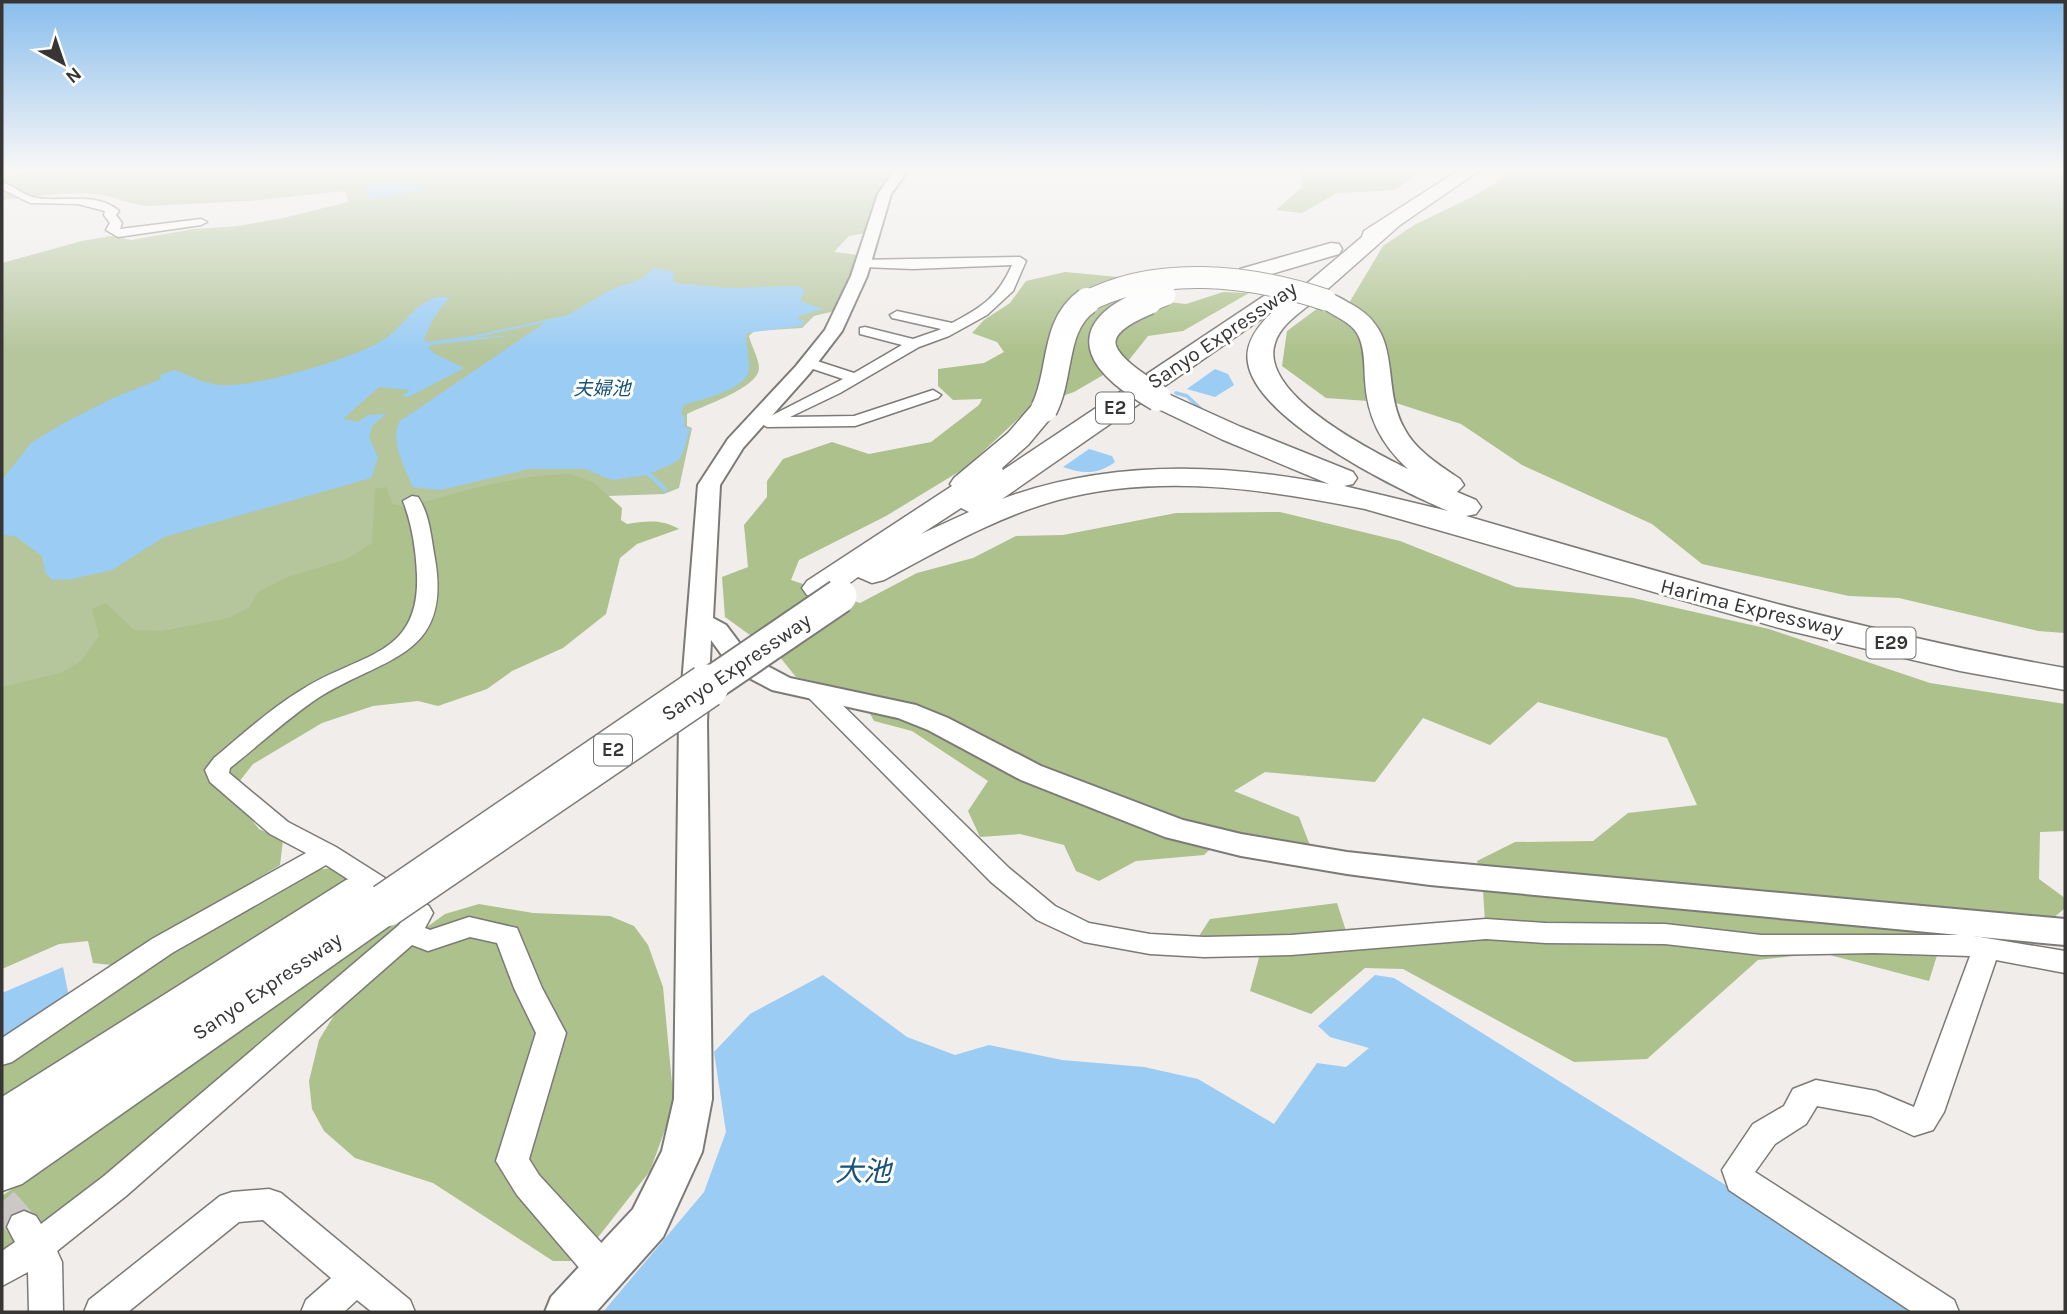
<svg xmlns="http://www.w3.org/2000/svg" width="2067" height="1314" viewBox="0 0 2067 1314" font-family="Karla,'Noto Sans JP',sans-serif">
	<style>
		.green { fill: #b5c69d }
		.forest { fill: #acc18b }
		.water { fill: #9accf4 }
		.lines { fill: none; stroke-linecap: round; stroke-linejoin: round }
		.stream { stroke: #9accf4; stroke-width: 3.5 }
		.minor-tunnel { stroke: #cbc8c6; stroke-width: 32; stroke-dasharray: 32 16; stroke-linecap: butt }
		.minor-casing { stroke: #7c7a77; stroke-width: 3 }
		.tertiary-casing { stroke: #7c7a77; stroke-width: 4 }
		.motorway-casing { stroke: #7c7a77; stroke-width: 3 }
		.minor { fill: #fff; fill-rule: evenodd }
		.tertiary { fill: #fff; fill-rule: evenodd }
		.motorway { fill: #fff; fill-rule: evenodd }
		.motorway-bridge-far3-casing { stroke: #7c7a77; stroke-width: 23; stroke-linecap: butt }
		.motorway-bridge-far2-casing { stroke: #7c7a77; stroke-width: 29; stroke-linecap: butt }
		.motorway-bridge-far1-casing { stroke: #7c7a77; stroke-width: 37; stroke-linecap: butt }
		.motorway-bridge-casing { stroke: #7c7a77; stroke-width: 46; stroke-linecap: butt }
		.motorway-bridge-far3 { stroke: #fff; stroke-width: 21 }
		.motorway-bridge-far2 { stroke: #fff; stroke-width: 26 }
		.motorway-bridge-far1 { stroke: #fff; stroke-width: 33 }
		.motorway-bridge { stroke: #fff; stroke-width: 43 }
		.labels { text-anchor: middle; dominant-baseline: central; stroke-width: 6; stroke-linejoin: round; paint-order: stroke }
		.far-water-label { font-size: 19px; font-style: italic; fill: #195278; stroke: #fff }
		.shield { fill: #fff; stroke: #737272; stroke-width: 2 }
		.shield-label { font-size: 19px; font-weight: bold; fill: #373635 }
		.street-label { font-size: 21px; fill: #373635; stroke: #fff }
		.near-water-label { font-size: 28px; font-style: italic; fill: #195278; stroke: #fff }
	</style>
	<rect width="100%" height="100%" fill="#f0edea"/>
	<path class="green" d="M44 170H894C875 187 872 209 866 233L849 236 834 252 859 255 835 311 814 316 802 328 754 331 749 336C751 345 759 359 759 368 759 388 702 406 687 414V426L692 428 679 488 664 494 608 496 424 527 140 673 2 713V263L82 241 112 236 131 240 194 229 238 226 283 218 348 202 345 191 248 201 149 206C130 205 114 196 96 194 64 191 33 197 2 200V177Z"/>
	<g class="forest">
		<path d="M1301 170H1432L1417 174 1395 190 1337 193 1302 213 1276 210 1302 187Z"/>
		<path d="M1509 170H2065V633L2038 631 1899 598 1849 596 1702 564 1652 524 1522 465 1461 424 1396 403 1326 398 1282 366 1287 331 1318 308 1349 303 1383 246 1414 225 1472 197 1494 184Z"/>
		<path d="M1065 272 1139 279 1150 300 1186 304 1223 292 1249 293 1183 331 1148 336 1129 360 1074 392 1031 407 965 468 886 516 799 560 791 580 860 603 917 573 973 558 1016 536 1063 535 1176 513 1280 512 1400 541 1516 587 1633 598 1769 629 1930 683 2065 704V831L2040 832 2039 879 2065 898V908L2051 920 1950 914 1929 981 1822 953 1758 960 1647 1059 1574 1062 1403 969 1365 968 1311 1014 1250 991 1264 939H1197L1210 919 1337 903 1347 934 1485 922 1482 875 1477 861 1515 842 1593 841 1628 813 1697 805 1667 738 1538 702 1490 745 1423 718 1375 782 1265 772 1234 791 1299 817 1311 848 1226 834 1204 855 1136 861 1099 881 1076 871 1064 845 1020 834 980 837 968 811 988 781 912 731 874 721 858 692 796 677 779 656 725 617 722 577 748 567 744 525 767 497V481L783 459 832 442 869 454 931 442 979 405 982 399 953 400 938 386V369L984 363 1004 352 997 342 972 333 984 320 1010 303 1026 281Z"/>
		<path d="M571 474 593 482 622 508 621 520 627 524C647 521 661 519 679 529L637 544 620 558 606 614 563 648 512 671 487 689 438 706 418 701 373 706 322 723 253 764 239 782V804L259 829 283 840 280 865 112 965 93 963 88 941 59 944 2 969V687L60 673 80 662 99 636 92 609 106 603 134 630 162 631 229 618 249 607 257 593 285 578 347 559 372 543 375 489 386 487 393 504 406 507C461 492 513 475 571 474Z"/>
		<path d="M332 868 351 877 2 1102V1060L101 994 313 870Z"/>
		<path d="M479 904 533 913 610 916 634 926 648 945 663 987 674 1105 650 1171 588 1250 572 1261H553L433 1183 355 1158 324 1131 312 1109 309 1081 319 1040 344 999 392 952 445 914Z"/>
		<path d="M405 915 407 919 157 1142 43 1224 37 1221 2 1261V1196Z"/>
	</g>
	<g class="water">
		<path d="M380 184H423L425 186 422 190 369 200 366 185Z"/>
		<path d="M654 268 674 272 673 280 675 283 727 288 798 286 805 290 800 301 823 309 800 316 798 320 805 321 802 326 746 333C746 345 749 356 749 367 750 390 700 399 684 405L681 412 685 418 684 426 690 429C679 466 685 458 651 473L667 488 666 493 647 475 612 480 585 469H529L441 490 413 487C405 469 389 439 400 421L546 322 473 338 516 335 430 345 429 348 435 354 464 368 409 397 402 396 410 390 379 387 343 419 358 422 368 415 386 414 373 425 369 436 378 458 371 478 164 537 112 570 72 579 52 580 45 572 42 556 15 536 2 535V480L31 443 64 423 113 398 161 379 160 375 175 370C190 376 204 384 221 385 255 388 356 358 385 339 405 326 422 290 450 298 438 309 429 325 424 340L428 342 472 336 568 315 610 290 643 278Z"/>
		<path d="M1215 369 1228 374 1234 385 1215 397 1187 389Z"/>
		<path d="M1089 449 1112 456 1115 462C1098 475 1082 474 1063 467Z"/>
		<path d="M63 967 69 997 2 1040V993Z"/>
		<path d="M823 975 907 1037 955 1055 989 1045 1062 1060 1144 1067 1198 1079 1274 1124 1317 1063 1346 1067 1369 1048 1330 1037 1318 1026 1375 975 1394 978 1929 1312H603L704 1192 726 1132 714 1052 750 1014Z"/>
	</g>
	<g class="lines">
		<path class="stream" d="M1176 393 1187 396 1201 409"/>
		<path class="minor-tunnel" d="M2 1202 24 1227"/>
		<g class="minor-casing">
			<g id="minor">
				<path d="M2 182C12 185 22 194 32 197 59 204 95 190 119 211L116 215 122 223 120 229 201 219 207 222 201 225 118 237 106 230 110 223 104 215 105 211 78 204 30 203 2 189Z"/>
				<path d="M1020 257 1026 261 1013 291 987 315 949 336 919 347 840 393 790 417 854 416 933 390 941 395 938 398 855 426 767 427 759 422 843 379 804 366 802 363 804 360H814L854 373 902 345 860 334V328L865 327 913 339 939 330 941 329 892 318 890 315 897 311 952 323C982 307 998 297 1012 265L913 269 863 267 859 266V260Z"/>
				<path d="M412 496 418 497C430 515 431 538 435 559 452 658 382 657 318 698 287 719 259 745 230 768L229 773 288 822 336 847 429 906 433 913 425 928 430 930 469 917 517 928 542 988 566 1033 529 1159 539 1175 617 1260 622 1272 617 1284 605 1288 593 1284 517 1195 496 1161 536 1033 514 988 497 943 470 937 428 951 412 945 126 1196 57 1251 62 1262 63 1312H29L28 1272 2 1286V1251L15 1242 7 1227 12 1216 24 1211 36 1216 41 1224 104 1176 399 925 405 916 326 865 172 953 12 1062 2 1065V1038L152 939 306 853 270 834 210 782 205 770 214 758C243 734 271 708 303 689 360 653 420 657 417 575 416 550 412 524 403 501Z"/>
				<path d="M817 686 825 688 1009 868 1055 906 1089 923 1150 934 1204 937 1291 935 1486 919 1545 923 1665 924 1761 935H1968L2065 951V973L1996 960 1944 1112 1933 1130 1914 1136 1871 1116 1817 1106 1806 1124 1775 1144 1755 1172 1954 1300 1959 1312H1912L1729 1190 1722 1170 1753 1124 1784 1106 1793 1089 1816 1080 1876 1091 1914 1107 1970 956 1874 953 1761 955 1665 944 1545 943 1486 939 1291 955 1204 957 1150 954 1084 942 1037 920 991 882 809 698 806 693 809 688Z"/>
				<path d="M269 1189 281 1193 410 1300 415 1312H372L357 1300 344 1312H301L306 1300 331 1278 263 1220 239 1222 128 1312H84L89 1300 220 1196 232 1192Z"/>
			</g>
		</g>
		<g class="tertiary-casing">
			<path id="tertiary" d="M894 170H908L891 194 867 276 842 331 809 374 743 448 720 485 713 618 726 625 750 657 790 678 916 705 948 718 1041 766 1183 820 1241 834 1347 852 1430 861 2065 919V945L1430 885 1347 874 1241 856 1165 837 1021 780 928 730 898 718 772 690 732 669 711 640 707 722 712 1099 702 1152 663 1237 596 1312H545L551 1297 633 1209 662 1151 674 1099 679 722 698 485 728 439 796 366 825 330 851 276 878 194Z"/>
		</g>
		<g class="motorway-casing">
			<g id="motorway">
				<path d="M1459 170H1480L1400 225 1322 294C1333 292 1342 299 1351 304 1405 333 1380 384 1404 428 1415 450 1439 465 1460 479L1464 485 1457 492 1476 500 1481 507 1476 514 1466 516C1665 574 1860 632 2065 668V690L1960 671 1790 631 1365 509C1265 489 1159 473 1058 500 996 517 940 550 884 580L872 583 858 577C841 589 828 601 807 595L802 588 807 581 952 486 950 484 954 478 1008 433 1034 403 1044 401 1054 403 1058 409 1028 445 1002 468 1003 470 1279 286H1295L1298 291 1362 237 1364 231ZM1315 300C1326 316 1351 318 1359 337 1365 351 1364 366 1365 380 1367 417 1381 444 1408 469 1372 451 1258 394 1275 343 1281 324 1300 313 1315 300ZM1277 308C1261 322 1244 341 1248 363 1257 421 1399 490 1448 511L1344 486 1353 484 1357 478 1353 472 1241 427 1159 390ZM1146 399 1148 404 1221 439 1329 484C1222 463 1106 460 1002 499ZM961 508 969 512 921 534Z"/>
				<path d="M1331 243 1339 244 1342 249 1339 254 1248 281 1240 279 1237 274 1240 269Z"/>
				<path d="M362 875 378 880 383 889 402 893 409 905 402 917 22 1184 2 1191V1097L346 880Z"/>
			</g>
		</g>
		<use href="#minor" class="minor"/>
		<use href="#tertiary" class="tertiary"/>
		<use href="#motorway" class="motorway"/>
		<g class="motorway-bridge-far3-casing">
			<g id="motorway-bridge-far3">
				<path d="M1084 303C1156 264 1251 275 1326 300"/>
				<path d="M1145 303 1165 295"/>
			</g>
		</g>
		<g class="motorway-bridge-far2-casing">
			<g id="motorway-bridge-far2">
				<path d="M1149 301C1070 333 1104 366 1158 398"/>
				<path d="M1044 409C1062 374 1052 326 1087 301"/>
			</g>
		</g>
		<g class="motorway-bridge-far1-casing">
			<path id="motorway-bridge-far1" d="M705 688 840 596"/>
		</g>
		<g class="motorway-bridge-casing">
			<path id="motorway-bridge" d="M386 905 707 686"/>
		</g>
		<use href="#motorway-bridge-far3" class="motorway-bridge-far3"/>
		<use href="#motorway-bridge-far2" class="motorway-bridge-far2"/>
		<use href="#motorway-bridge-far1" class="motorway-bridge-far1"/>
		<use href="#motorway-bridge" class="motorway-bridge"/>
	</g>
	<linearGradient id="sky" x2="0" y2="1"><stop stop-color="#89beed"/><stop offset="0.48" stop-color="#f8f7f6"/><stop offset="1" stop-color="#f8f7f6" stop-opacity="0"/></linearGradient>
	<rect width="2067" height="353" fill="url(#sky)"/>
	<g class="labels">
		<g class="far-water-label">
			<text x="602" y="389">夫婦池</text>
		</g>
		<g class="shield">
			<rect x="1096" y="392.5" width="38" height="31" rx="5"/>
			<rect x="1866.5" y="627.5" width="49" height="31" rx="5"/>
			<rect x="594" y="734.5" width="38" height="31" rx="5"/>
		</g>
		<g class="shield-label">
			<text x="1115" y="408">E2</text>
			<text x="1891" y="643">E29</text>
			<text x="613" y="750">E2</text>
		</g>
		<g class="street-label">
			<text transform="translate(1222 335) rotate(-34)">Sanyo Expressway</text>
			<text transform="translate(1752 608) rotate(14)">Harima Expressway</text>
			<text transform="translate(736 667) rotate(-34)">Sanyo Expressway</text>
			<text transform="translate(267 986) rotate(-34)">Sanyo Expressway</text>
		</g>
		<g class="near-water-label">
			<text x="863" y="1171">大池</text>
		</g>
	</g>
	<rect width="2067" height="1314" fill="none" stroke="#373635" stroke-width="7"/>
	<g transform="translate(63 63) rotate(140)" stroke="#ffffff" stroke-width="5" paint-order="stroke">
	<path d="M0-5L12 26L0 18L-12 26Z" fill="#373635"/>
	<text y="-10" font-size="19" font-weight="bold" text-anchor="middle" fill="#373635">N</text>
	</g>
</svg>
